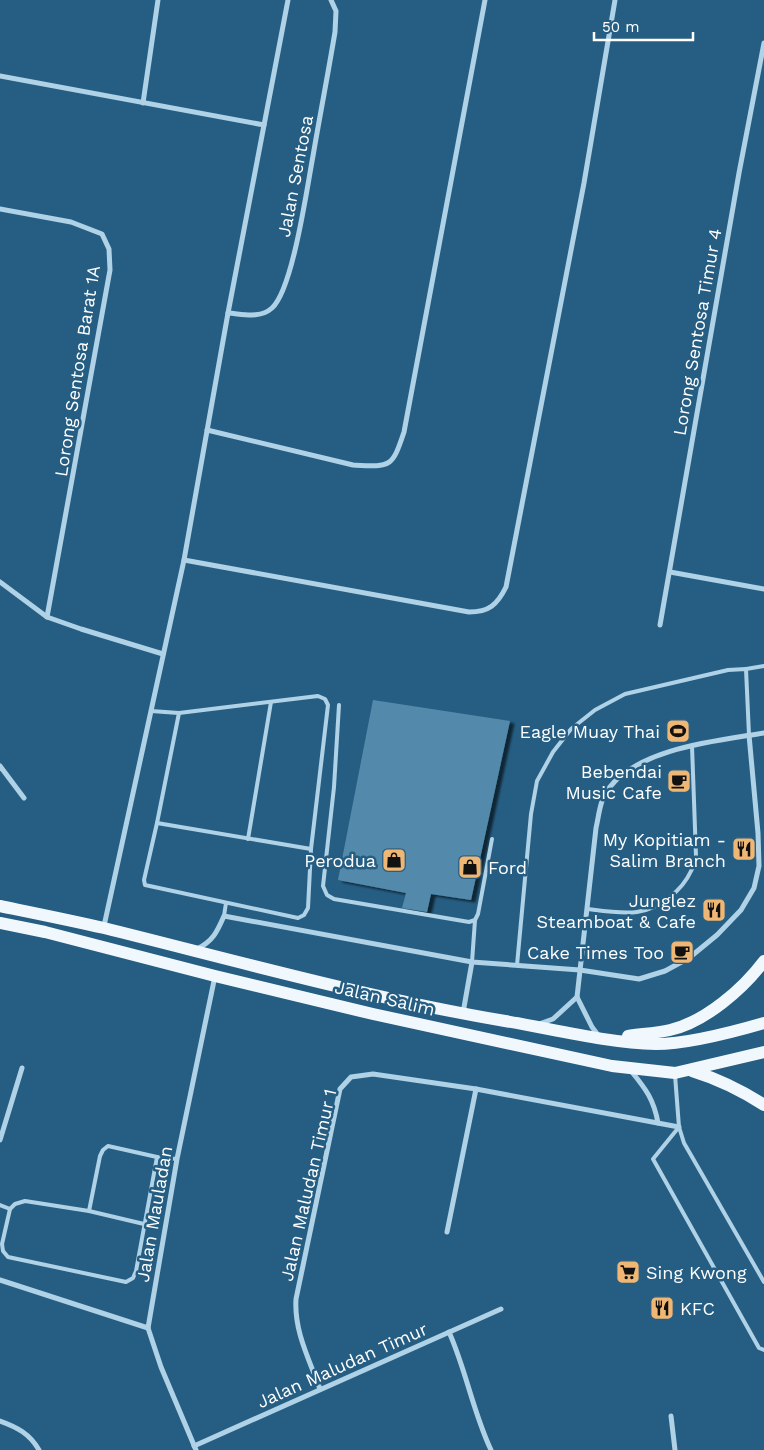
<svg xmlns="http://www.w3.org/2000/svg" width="764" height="1450" viewBox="0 0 764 1450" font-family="'Work Sans',sans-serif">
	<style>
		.building { fill: #538aac; filter: url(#shadow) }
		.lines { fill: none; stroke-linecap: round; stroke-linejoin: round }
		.lane { stroke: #afd2e7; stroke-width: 4 }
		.street { stroke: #afd2e7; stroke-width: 5 }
		.primary { stroke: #f1f8fd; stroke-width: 12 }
		.labels { text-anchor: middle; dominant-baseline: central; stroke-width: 5; stroke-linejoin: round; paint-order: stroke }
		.street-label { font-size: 18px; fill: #fff; stroke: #265e83 }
		.poi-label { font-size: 18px; fill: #fff; stroke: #265e83; text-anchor: end }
	</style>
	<defs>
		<filter id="shadow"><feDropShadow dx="4.5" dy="2.5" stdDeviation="1" flood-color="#0009"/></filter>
	</defs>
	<rect width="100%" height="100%" fill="#265e83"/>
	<path class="building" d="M373 700 510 721 471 900 431 894 427 912 402 908 406 893 338 880Z"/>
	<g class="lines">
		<g class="lane">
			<path d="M746 669 764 666"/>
			<path d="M318 696 325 699 328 705 311 849 308 908 304 915 298 918 145 885 144 880 157 823 179 713Z"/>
			<path d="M339 705 334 787 323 886 327 895 334 899 469 922 475 920 478 914 492 839"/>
			<path d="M151 711 179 713"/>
			<path d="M157 823 311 849"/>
			<path d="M248 839 271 702"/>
			<path d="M587 909C603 911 621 914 637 912 659 909 682 891 691 871 694 866 695 861 696 856L692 746"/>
			<path d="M224 916 226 903"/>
			<path d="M472 962 475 920"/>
			<path d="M517 965 531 814 537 781 553 752 571 729 595 710 625 694 728 670 746 669 749 735"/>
			<path d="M675 1075 679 1127 684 1143 764 1282"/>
			<path d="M679 1127 653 1159 759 1348 764 1350"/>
			<path d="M0 1205 10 1209"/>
			<path d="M89 1211 100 1156 103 1150 108 1146 157 1157 177 1159"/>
			<path d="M144 1224 89 1211 25 1201 15 1204 10 1209 2 1244 3 1251 8 1257 126 1282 133 1278 136 1271 157 1157"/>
		</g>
		<g class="street">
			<path d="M0 76 264 125"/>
			<path d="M143 103 158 0"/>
			<path d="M0 209 71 222 102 234 109 249 110 270 47 617"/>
			<path d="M228 313C243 314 260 319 272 308 293 289 307 187 313 156 320 115 328 74 335 32L336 11 331 0"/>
			<path d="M207 430 353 465C391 467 392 468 404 432L485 0"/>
			<path d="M184 560 469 612C489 612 497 605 506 587L584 183 615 0"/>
			<path d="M670 572 764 589"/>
			<path d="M0 582 47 617 81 629 163 654"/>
			<path d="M660 625 739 173 764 43"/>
			<path d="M0 766 24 798"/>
			<path d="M104 926 184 560 228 313 288 0"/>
			<path d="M197 949C213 941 217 932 224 916L472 962 580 970 639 979 665 971 689 958 717 935 741 910 754 888 759 866 758 833 749 735"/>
			<path d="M463 1013 472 962"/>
			<path d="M539 1024 553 1019 577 997"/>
			<path d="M598 1035 592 1027 577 997 596 828C599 815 600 799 609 788 640 748 716 741 764 733"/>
			<path d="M631 1071C646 1089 654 1100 658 1123"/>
			<path d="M0 1140 22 1068"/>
			<path d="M447 1232 476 1089"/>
			<path d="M0 1280 148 1328"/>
			<path d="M449 1332C466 1370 473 1412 491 1450"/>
			<path d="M320 1389C309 1359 294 1331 296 1299L340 1089 351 1077 373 1074 476 1089 679 1127"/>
			<path d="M671 1416 675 1450"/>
			<path d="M0 1421C17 1427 30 1434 39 1450"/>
			<path d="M194 1446 501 1309"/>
			<path d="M196 1450 161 1367 148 1328 177 1159 215 976"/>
		</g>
		<g class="primary">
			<path d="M0 906C34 913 69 920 104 928 237 961 369 998 505 1021 553 1029 608 1043 656 1044 689 1044 733 1032 764 1023"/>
			<path d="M0 923 45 932 215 976 373 1014 612 1066 675 1073 764 1052"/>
			<path d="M628 1036C641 1034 656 1033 670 1030 705 1022 743 989 764 961"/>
			<path d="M692 1071C718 1079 741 1090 764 1105"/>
		</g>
	</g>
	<defs>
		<g id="stadium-square" transform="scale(1.25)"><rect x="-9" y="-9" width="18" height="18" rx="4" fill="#f0b774" stroke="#265e83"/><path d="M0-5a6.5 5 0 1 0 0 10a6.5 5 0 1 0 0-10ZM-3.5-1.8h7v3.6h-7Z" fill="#111"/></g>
		<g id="cafe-square" transform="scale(1.25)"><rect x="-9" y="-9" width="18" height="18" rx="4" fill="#f0b774" stroke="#265e83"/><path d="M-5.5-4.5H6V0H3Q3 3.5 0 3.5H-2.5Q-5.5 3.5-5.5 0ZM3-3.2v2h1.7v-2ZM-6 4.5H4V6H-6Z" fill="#111"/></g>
		<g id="restaurant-square" transform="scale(1.25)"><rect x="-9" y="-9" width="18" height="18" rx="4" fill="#f0b774" stroke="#265e83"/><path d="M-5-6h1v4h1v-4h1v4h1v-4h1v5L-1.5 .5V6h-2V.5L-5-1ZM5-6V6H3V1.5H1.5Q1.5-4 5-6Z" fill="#111"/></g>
		<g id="shop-square" transform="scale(1.25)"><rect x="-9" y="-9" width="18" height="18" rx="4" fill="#f0b774" stroke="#265e83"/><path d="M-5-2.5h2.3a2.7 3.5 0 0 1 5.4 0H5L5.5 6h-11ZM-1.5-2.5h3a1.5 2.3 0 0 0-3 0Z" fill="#111"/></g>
		<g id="supermarket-square" transform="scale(1.25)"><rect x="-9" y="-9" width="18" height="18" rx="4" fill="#f0b774" stroke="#265e83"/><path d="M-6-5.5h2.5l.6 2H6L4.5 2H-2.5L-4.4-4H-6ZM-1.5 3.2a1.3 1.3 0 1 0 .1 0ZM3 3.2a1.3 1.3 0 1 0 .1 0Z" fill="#111"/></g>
	</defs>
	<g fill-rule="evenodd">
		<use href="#stadium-square" x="678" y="731"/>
		<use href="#cafe-square" x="679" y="781"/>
		<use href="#restaurant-square" x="744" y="849"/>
		<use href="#shop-square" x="394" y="860"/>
		<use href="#shop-square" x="470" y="867"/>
		<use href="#restaurant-square" x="714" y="910"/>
		<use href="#cafe-square" x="682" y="952"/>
		<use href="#supermarket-square" x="628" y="1272"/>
		<use href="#restaurant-square" x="662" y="1308"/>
	</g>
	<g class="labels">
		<g class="street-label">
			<text transform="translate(295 176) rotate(-79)">Jalan Sentosa</text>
			<text transform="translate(697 332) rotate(-80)">Lorong Sentosa Timur 4</text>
			<text transform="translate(77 371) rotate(-81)">Lorong Sentosa Barat 1A</text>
			<text transform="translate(385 998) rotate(13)">Jalan Salim</text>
			<text transform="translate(308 1185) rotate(-77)">Jalan Maludan Timur 1</text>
			<text transform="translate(154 1214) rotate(-80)">Jalan Mauladan</text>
			<text transform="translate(342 1365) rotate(-24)">Jalan Maludan Timur</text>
		</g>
		<g class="poi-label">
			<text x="660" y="731">Eagle Muay Thai</text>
			<text x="662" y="771">Bebendai<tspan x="662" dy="21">Music Cafe</tspan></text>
			<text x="726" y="839">My Kopitiam -<tspan x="726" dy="21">Salim Branch</tspan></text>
			<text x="376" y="860">Perodua</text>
			<text x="488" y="867" text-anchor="start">Ford</text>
			<text x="696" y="900">Junglez<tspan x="696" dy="21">Steamboat &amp; Cafe</tspan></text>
			<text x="664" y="952">Cake Times Too</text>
			<text x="646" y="1272" text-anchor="start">Sing Kwong</text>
			<text x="680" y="1308" text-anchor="start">KFC</text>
		</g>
	</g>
	<path d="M594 32v8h99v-8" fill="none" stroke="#ffffff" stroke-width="2.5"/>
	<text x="602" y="32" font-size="15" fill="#ffffff" stroke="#265e83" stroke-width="4" paint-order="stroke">50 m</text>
</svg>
